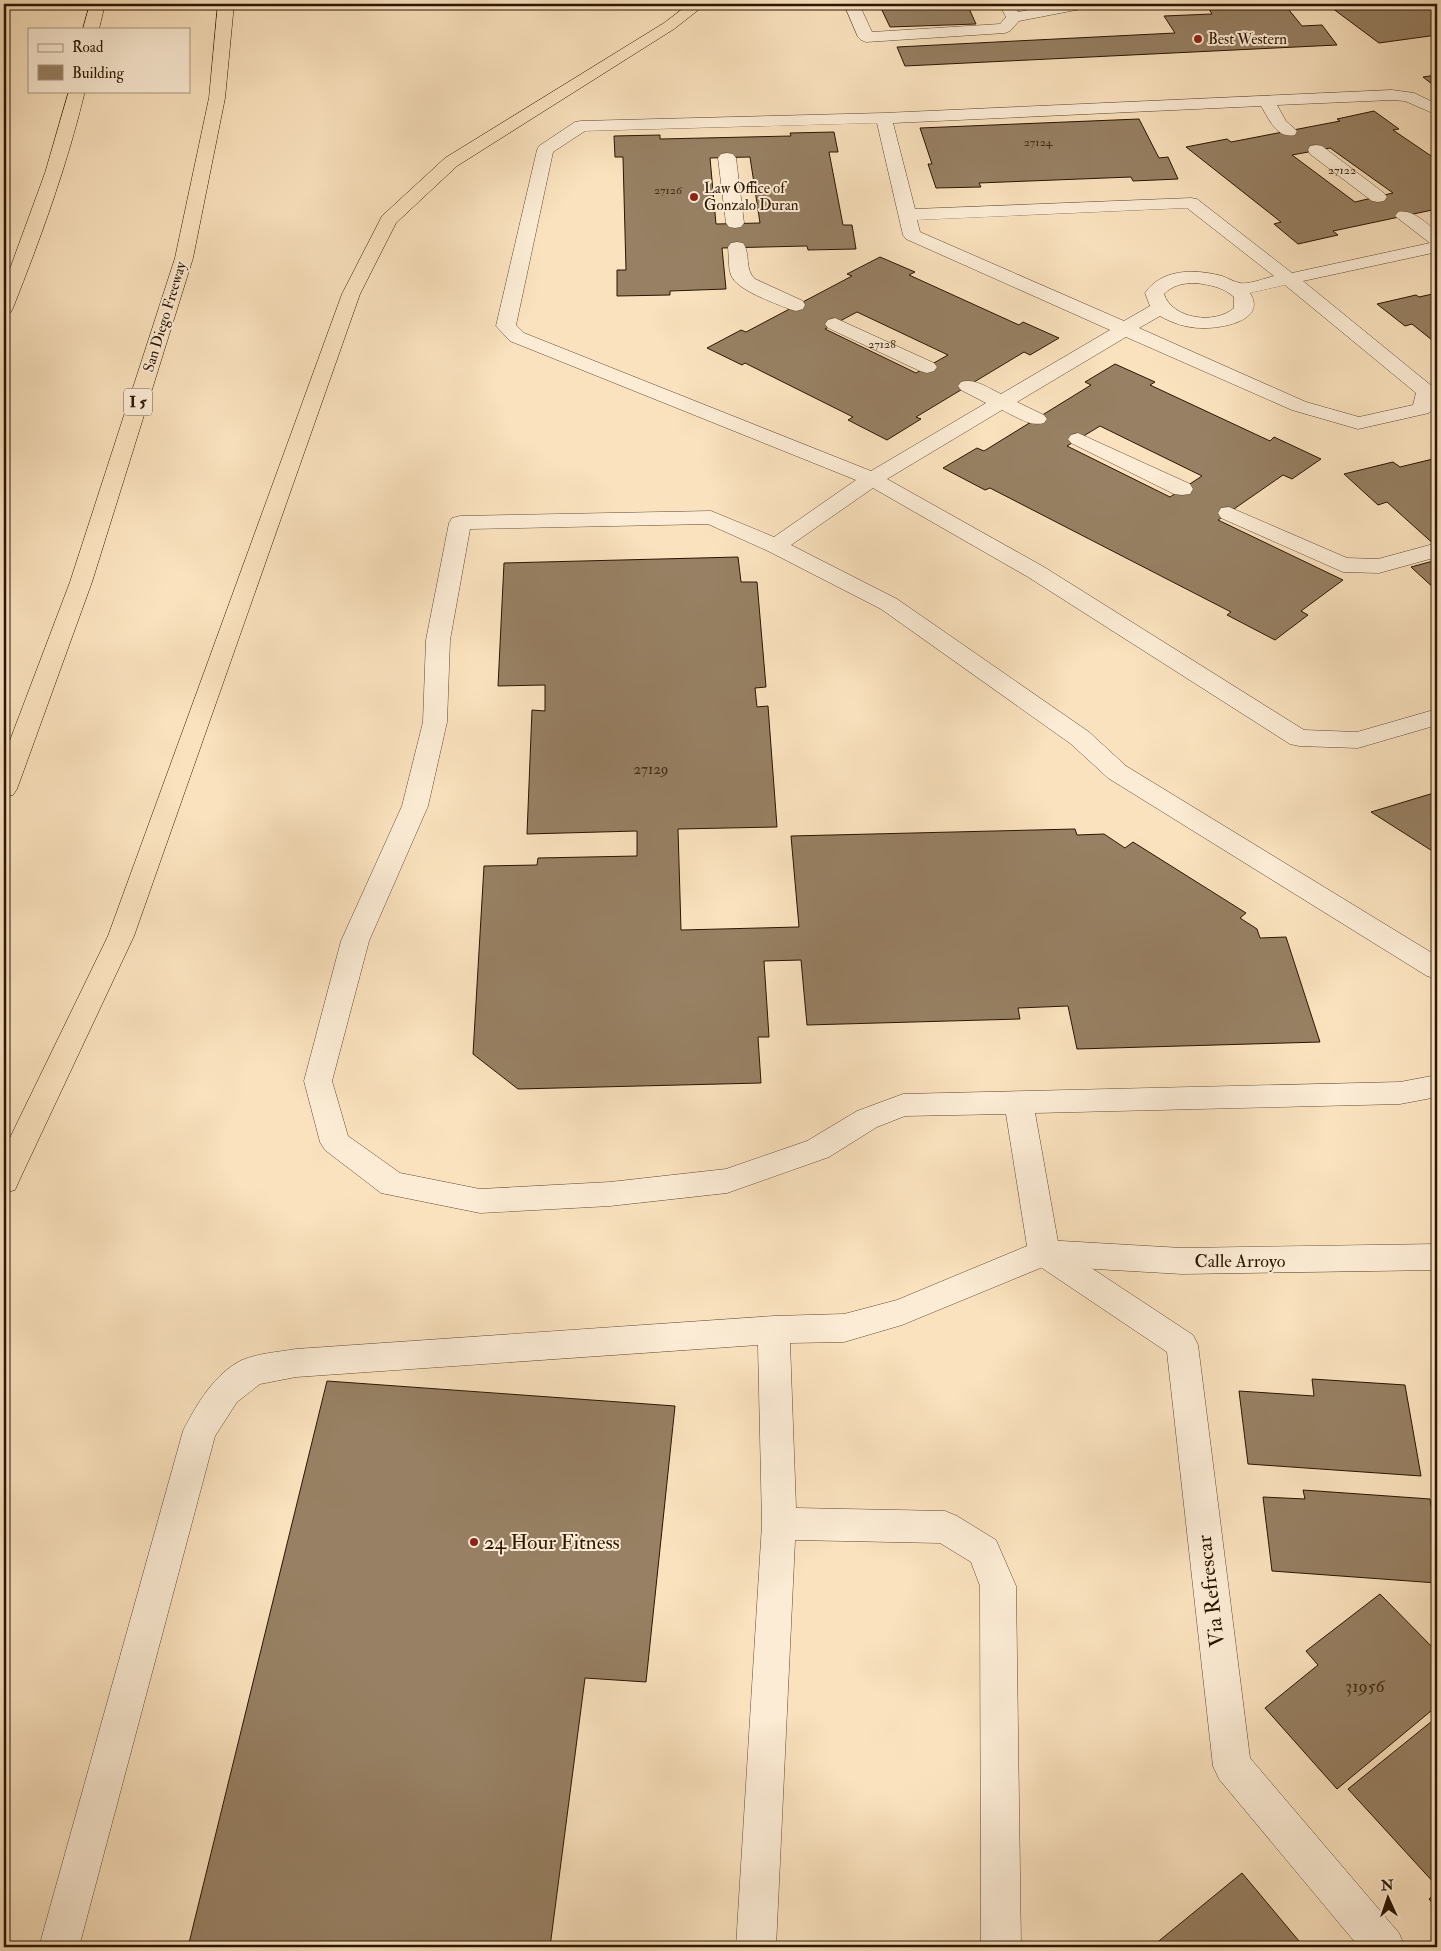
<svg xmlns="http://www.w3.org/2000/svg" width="1441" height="1951" viewBox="0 0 1441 1951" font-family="'IM FELL Double Pica',serif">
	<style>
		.building { fill: #978063; stroke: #2b1500; fill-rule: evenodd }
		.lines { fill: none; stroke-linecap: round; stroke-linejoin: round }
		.service-casing { stroke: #5f4830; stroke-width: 1 }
		.minor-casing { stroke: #5f4830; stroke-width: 1 }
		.tertiary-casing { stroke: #5f4830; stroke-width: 1 }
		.motorway-casing { stroke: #2b1500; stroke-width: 1 }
		.service { fill: #fcecd5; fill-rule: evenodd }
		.minor { fill: #fcecd5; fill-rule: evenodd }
		.tertiary { fill: #fcecd5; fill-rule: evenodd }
		.motorway { fill: #fae2be; fill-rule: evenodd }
		.poi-dot { fill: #8f2418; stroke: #fcecd5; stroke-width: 2 }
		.labels { text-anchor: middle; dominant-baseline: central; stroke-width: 4; stroke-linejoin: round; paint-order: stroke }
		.far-number-label { font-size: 12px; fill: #463019 }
		.far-poi-label { font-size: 15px; fill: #2b1500; stroke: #fcecd5; text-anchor: start }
		.far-street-label { font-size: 15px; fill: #2b1500; stroke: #fcecd5 }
		.number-label { font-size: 15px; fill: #463019 }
		.shield { fill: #fcecd5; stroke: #6a5640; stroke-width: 1 }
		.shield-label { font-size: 16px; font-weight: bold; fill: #2b1500 }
		.street-label { font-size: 18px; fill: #2b1500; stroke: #fcecd5 }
		.near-number-label { font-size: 18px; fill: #463019 }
		.near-poi-label { font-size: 21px; fill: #2b1500; stroke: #fcecd5; text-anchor: start }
		.near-street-label { font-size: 21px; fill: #2b1500; stroke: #fcecd5 }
	</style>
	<rect width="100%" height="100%" fill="#fae2be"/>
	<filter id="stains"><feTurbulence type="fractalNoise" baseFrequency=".004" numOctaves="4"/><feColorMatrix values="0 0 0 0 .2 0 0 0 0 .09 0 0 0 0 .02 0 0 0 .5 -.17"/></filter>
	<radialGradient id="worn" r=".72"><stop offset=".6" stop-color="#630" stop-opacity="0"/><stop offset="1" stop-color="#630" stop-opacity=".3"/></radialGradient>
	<g class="building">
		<path d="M879 4H967L976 24 890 27Z"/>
		<path d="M1336 4H1437V35L1379 43 1328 5Z"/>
		<path d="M1285 5 1302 26 1322 25 1337 45 905 66 897 47 1175 33 1164 16 1212 14 1209 9Z"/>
		<path d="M1437 75V88L1423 77Z"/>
		<path d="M1374 111 1399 129 1393 130 1437 160V209L1333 231 1338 235 1298 244 1274 224 1281 222 1186 147 1227 139 1231 142 1340 121 1337 119ZM1330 148 1393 193 1355 202 1292 155Z"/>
		<path d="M1139 119 1159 158 1168 157 1178 179 1133 181 1131 177 979 183 981 187 936 188 928 164H932L920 128Z"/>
		<path d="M834 132 838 152H829L843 225H852L856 249 808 250 807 246 722 248 726 289 670 291V295L617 296V270H626L623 157H615L614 136 660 135V139L791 136 790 133ZM750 157 760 223 716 224 710 158Z"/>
		<path d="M880 257 915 272 909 275 1019 325 1023 322 1059 338 1030 355 1024 352 916 417 921 419 887 440 848 420 853 417 745 363 742 365 707 348 741 330 746 332 852 276 847 274ZM857 312 948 355 916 373 825 329Z"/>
		<path d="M1437 293V344L1412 324 1405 326 1377 304 1416 295 1419 297Z"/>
		<path d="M1115 364 1155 382 1150 385 1270 441 1274 437 1321 459 1292 479 1283 475 1218 520 1343 580 1301 611 1308 615 1275 640 1227 615 1231 612 990 488 985 490 943 468 977 448 984 451 1091 385 1085 382ZM1100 426 1202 476 1170 497 1067 446Z"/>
		<path d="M1437 458V547L1387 502 1378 505 1344 474 1393 462 1400 467Z"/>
		<path d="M738 557 741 582H757L766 687 755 688 757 707 768 706 777 827 678 829 681 930 799 927 791 836 1075 829 1077 835 1104 834 1125 848 1133 842 1246 913 1240 918 1257 929 1260 938 1286 937 1320 1042 1077 1049 1068 1006 1018 1008 1020 1019 807 1025 801 960 764 961 769 1037H758L761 1083 518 1089 473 1054 484 866 537 865 538 858 637 856V831L527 834 532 710 545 711V685L498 686 504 563Z"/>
		<path d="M1437 560V591L1411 567Z"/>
		<path d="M1437 792V854L1371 812Z"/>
		<path d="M1312 1379 1405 1385 1421 1476 1248 1464 1239 1391 1314 1396Z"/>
		<path d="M327 1381 675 1406 646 1682 585 1678 550 1947H188Z"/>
		<path d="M1303 1490 1430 1499 1437 1543V1583L1272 1571 1263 1497 1305 1499Z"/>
		<path d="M1380 1594 1437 1652V1706L1337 1789 1265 1708 1318 1665 1306 1651Z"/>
		<path d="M1437 1717V1883L1435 1884 1348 1789Z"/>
		<path d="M1242 1873 1304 1947H1156L1154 1945Z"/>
		<path d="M1437 1892V1909L1429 1899Z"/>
	</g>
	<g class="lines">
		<g class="service-casing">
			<g id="service">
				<path d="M844 4H859L872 32 1000 24 1006 17 999 4H1013L1018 12 1059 4H1089L1086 7 1081 9 1019 21 1010 31 1005 33 866 42 861 40 858 37Z"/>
				<path d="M1392 90 1414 93 1437 104V115L1405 101 1392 100 1277 105 1286 121 1297 131 1295 135C1277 139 1269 119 1261 106L893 123 915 209 1191 198 1197 199 1292 273 1430 243 1395 216 1398 212C1413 209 1426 223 1437 232V252L1303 281 1433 387 1436 391 1432 409 1429 413 1358 429 1351 427 1292 410 1126 337 1017 402 1044 415 1047 419 1044 423C1030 427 1015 416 1002 410L887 479 1044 567 1304 730 1357 732 1437 709V725L1358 748 1299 746 1290 744 1028 577 873 488 791 545 897 599 1089 732 1126 766 1437 956V979L1427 976 1108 778 1071 744 881 609 768 551 708 524 470 529 450 640 447 722 428 806 369 941 332 1081 348 1136 400 1173 480 1189 610 1182 726 1169 807 1141 857 1111 903 1094 1400 1082 1437 1075V1097L1400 1104 1035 1113 1060 1253 1055 1262 902 1325 844 1342 790 1343 796 1508 945 1511 957 1516 996 1540 1016 1586 1021 1947H981L980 1586 971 1562 940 1543 795 1540 776 1947H736L762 1524 758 1345 296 1377 260 1384 237 1402 215 1436 79 1947H39L183 1431C196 1405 215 1373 242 1360 259 1353 279 1352 296 1349L774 1316 844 1314 897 1300 1027 1246 1006 1114 905 1116 877 1127 829 1157 727 1193 610 1206 480 1213 381 1193 325 1150 320 1142 304 1081 341 941 402 806 423 722 426 640 449 523 452 518 460 516 711 511 774 537 856 480 510 341 496 326 537 150 539 146 575 122 581 121 884 113ZM877 123 903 235 906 239 1110 330 1001 394C988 388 975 378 961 382L958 386 961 390 986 403 871 471 524 333 516 325 553 152 585 131ZM1187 208 1274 276C1266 278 1247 285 1240 283 1234 282 1228 278 1222 276 1196 269 1162 268 1145 293L1150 306 1124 321 920 232 917 220ZM1196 283C1210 285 1223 287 1234 297V308C1215 325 1172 319 1164 294 1173 285 1183 283 1196 283ZM1285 285 1416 393 1413 405 1359 417 1306 402 1139 328 1160 316C1172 323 1187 328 1201 328 1220 329 1268 321 1250 293Z"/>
				<path d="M1316 145 1322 146 1384 193 1387 197 1384 201 1378 202 1372 201 1310 154 1308 150 1310 146Z"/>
				<path d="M727 153 733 154 736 158 744 223 741 227 735 228 729 227 726 223 718 158 721 154Z"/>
				<path d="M737 242 743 243C751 254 744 269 755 279L803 301 805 305 803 309 796 311 789 309C775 303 736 290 731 275 728 267 729 255 728 247L731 243Z"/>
				<path d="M835 318 934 363 937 367 934 371 927 373 920 371 828 328 825 324 828 320Z"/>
				<path d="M1078 433 1190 484 1193 489 1190 494 1182 495 1174 494 1071 443 1068 439 1071 435Z"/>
				<path d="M1229 507 1347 558 1378 559 1437 543V557L1379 573 1343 572 1221 518 1218 513 1221 508Z"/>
			</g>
		</g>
		<g class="minor-casing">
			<path id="minor" d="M1044 1240 1055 1244 1193 1335 1198 1345 1250 1758 1399 1933 1405 1947H1359L1219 1779 1213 1766 1167 1352 1033 1262 1028 1253 1033 1244Z"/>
		</g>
		<g class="tertiary-casing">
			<path id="tertiary" d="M1044 1240 1182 1248 1437 1244V1270L1182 1274 1044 1266 1033 1262 1028 1253 1033 1244Z"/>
		</g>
		<g class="motorway-casing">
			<g id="motorway">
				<path d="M90 4H105L99 29H83Z"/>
				<path d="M218 4H234L225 98 193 258 92 582 17 789 13 795 4 797V756L70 582 175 258 209 98Z"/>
				<path d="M689 4H706L674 29 457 166 396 223 360 294 134 936 19 1181 15 1190 4 1193V1150L108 936 342 294 382 216 445 158 664 23Z"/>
				<path d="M69 91H85C67 166 41 237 13 308L11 312 4 314V285L45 173Z"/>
			</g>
		</g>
		<use href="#service" class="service"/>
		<use href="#minor" class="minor"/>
		<use href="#tertiary" class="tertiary"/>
		<use href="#motorway" class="motorway"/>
	</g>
	<g class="poi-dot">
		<circle cx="1198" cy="39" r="5"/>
		<circle cx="694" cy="197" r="5"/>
		<circle cx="474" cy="1542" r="5"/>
	</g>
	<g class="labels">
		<g class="far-number-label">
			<text x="1038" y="142">27124</text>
			<text x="1342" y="170">27122</text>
			<text x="668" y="190">27126</text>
			<text x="882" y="344">27128</text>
		</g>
		<g class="far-poi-label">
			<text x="1208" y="39">Best Western</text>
			<text x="704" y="188">Law Office of<tspan x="704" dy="17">Gonzalo Duran</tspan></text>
		</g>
		<g class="far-street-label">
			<text transform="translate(165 317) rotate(-73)">San Diego Freeway</text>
		</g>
		<g class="number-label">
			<text x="651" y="769">27129</text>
		</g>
		<rect class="shield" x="124" y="388.5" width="28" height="27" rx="4"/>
		<g class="shield-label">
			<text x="138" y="402">I 5</text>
		</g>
		<g class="street-label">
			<text x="1240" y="1261">Calle Arroyo</text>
		</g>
		<g class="near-number-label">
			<text x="1365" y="1686">31956</text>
		</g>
		<g class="near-poi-label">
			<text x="484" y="1542">24 Hour Fitness</text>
		</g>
		<g class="near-street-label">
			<text transform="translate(1211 1591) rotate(-97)">Via Refrescar</text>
		</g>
	</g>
	<rect width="1441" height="1951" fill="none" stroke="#fae2be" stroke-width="20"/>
	<rect x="5" y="5" width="1431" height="1941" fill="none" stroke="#2b1500" stroke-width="2.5"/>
	<rect x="10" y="10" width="1421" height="1931" fill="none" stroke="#2b1500"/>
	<rect x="28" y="28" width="162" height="65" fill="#fcecd5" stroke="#a89680"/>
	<rect x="38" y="44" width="25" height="8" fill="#fcecd5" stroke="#a89680"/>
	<text x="72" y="52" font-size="15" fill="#2b1500">Road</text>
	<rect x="38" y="65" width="25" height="15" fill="#978063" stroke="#a89680"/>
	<text x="72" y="78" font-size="15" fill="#2b1500">Building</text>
	<g transform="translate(1388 1898) rotate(357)" stroke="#fcecd5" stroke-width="4" paint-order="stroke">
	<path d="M0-4L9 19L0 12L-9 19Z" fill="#2b1500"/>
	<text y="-8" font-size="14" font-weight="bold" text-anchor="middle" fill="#2b1500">N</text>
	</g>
	<rect width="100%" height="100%" filter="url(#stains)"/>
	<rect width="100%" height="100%" fill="url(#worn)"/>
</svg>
